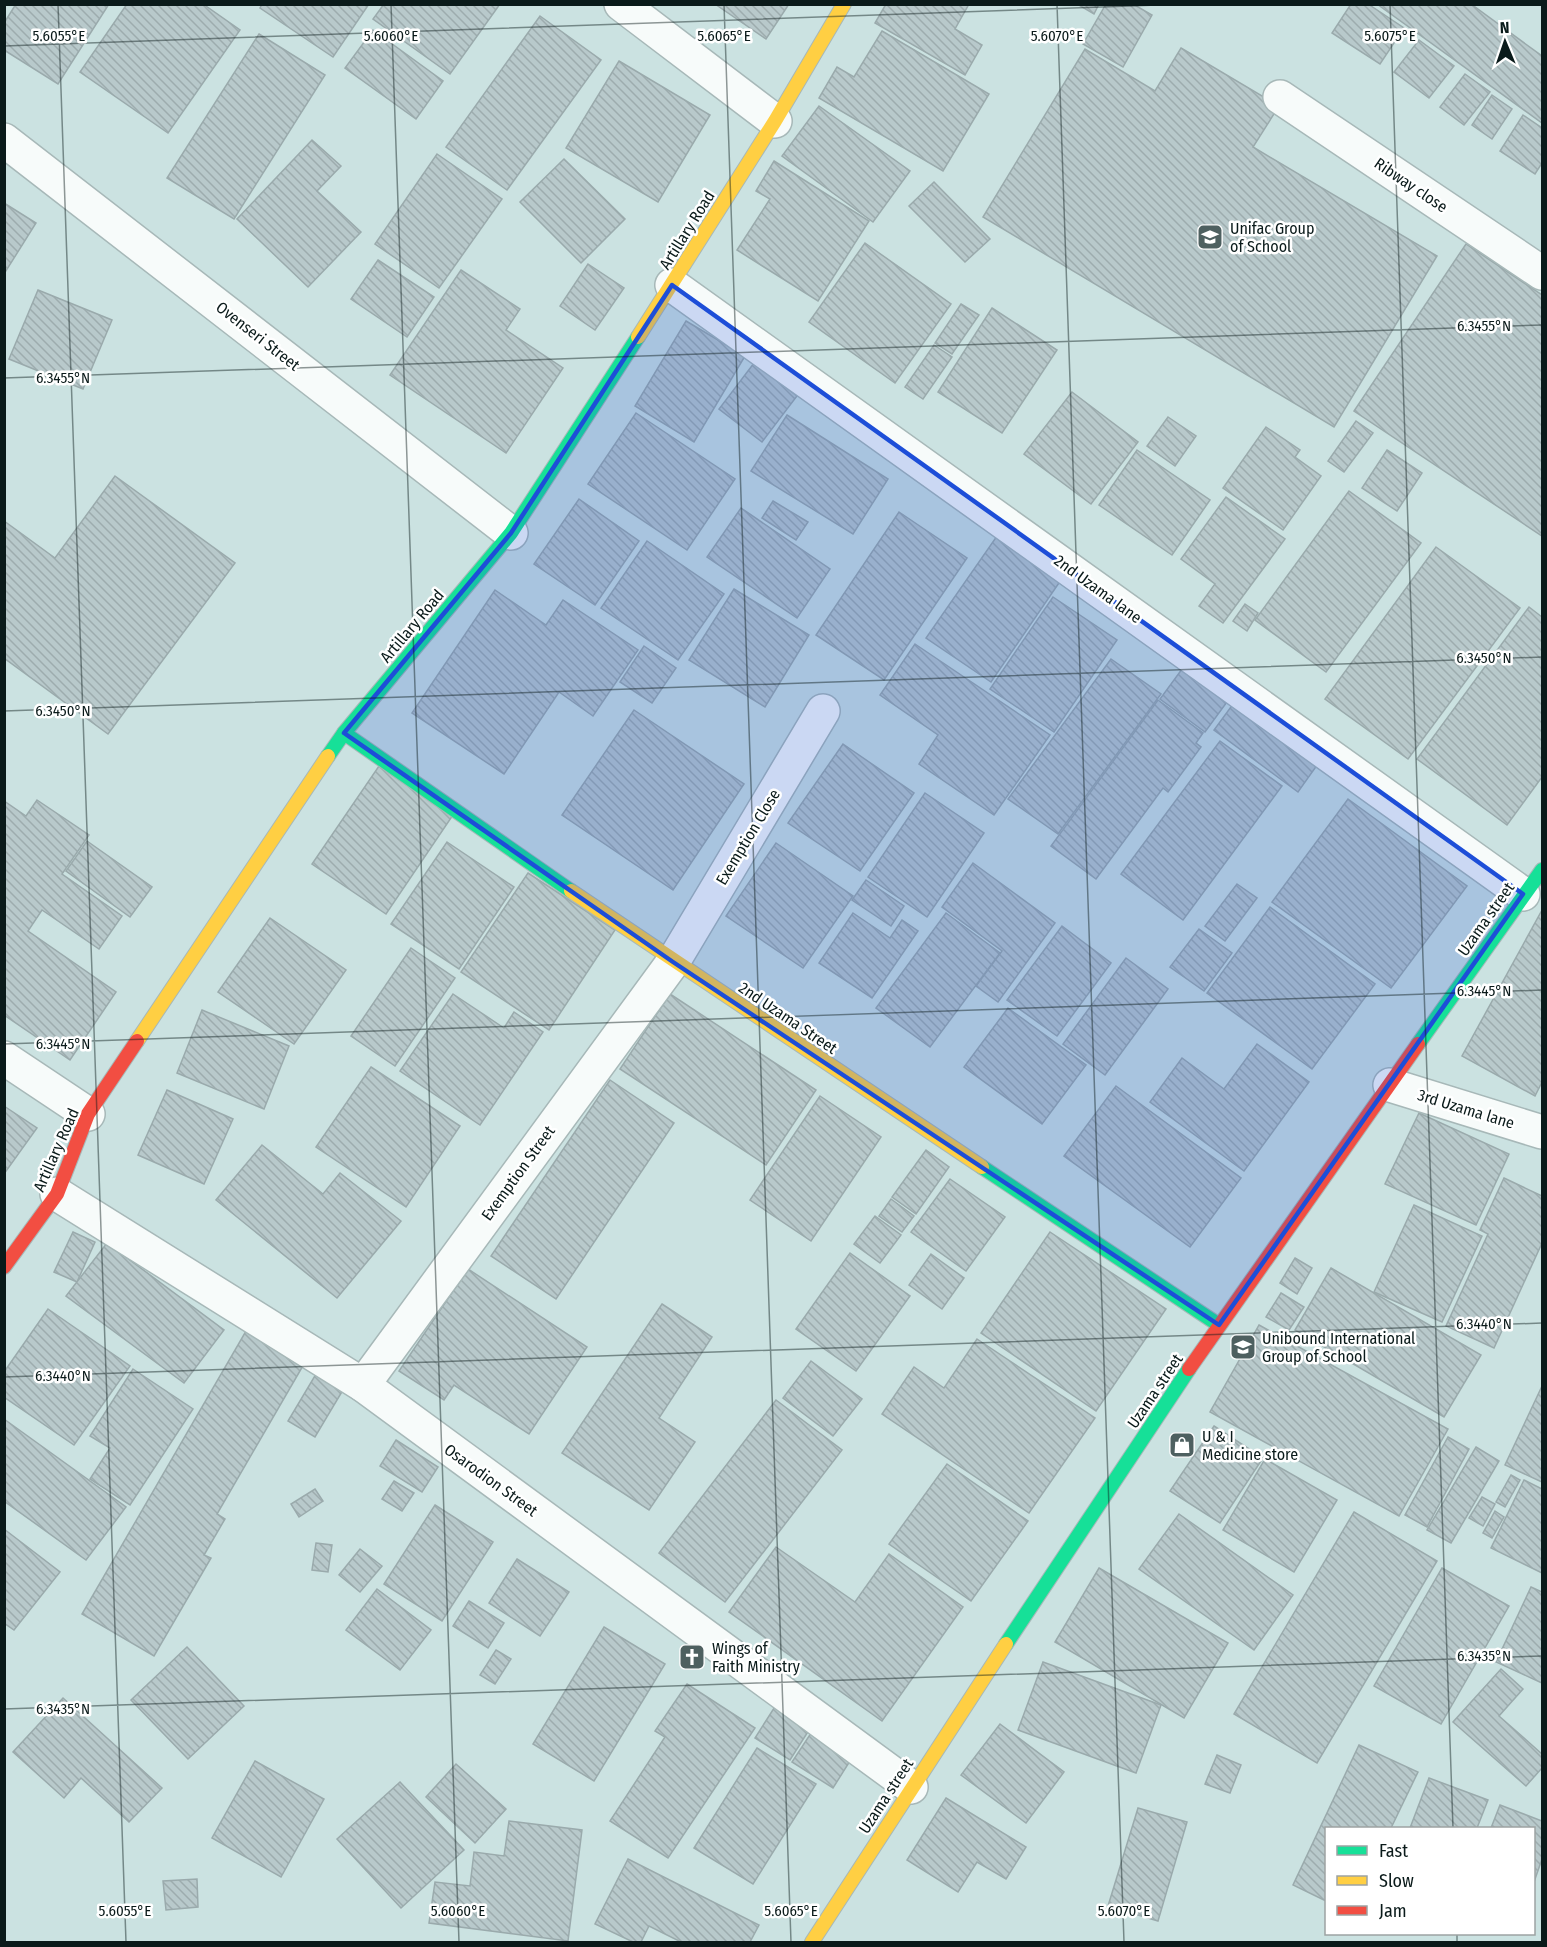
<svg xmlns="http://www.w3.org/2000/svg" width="1547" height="1947" viewBox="0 0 1547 1947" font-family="'Fira Sans Condensed',sans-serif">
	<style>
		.building { fill: url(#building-back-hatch); stroke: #9aaaac; stroke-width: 1.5 }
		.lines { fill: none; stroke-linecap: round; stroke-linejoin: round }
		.street-casing { stroke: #a7b8b8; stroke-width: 36 }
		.fast-casing { stroke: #a7b8b8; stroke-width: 16 }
		.slow-casing { stroke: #a7b8b8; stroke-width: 16 }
		.jam-casing { stroke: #a7b8b8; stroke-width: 16 }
		.street { stroke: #f7fbfa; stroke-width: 33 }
		.fast { stroke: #16e098; stroke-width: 14 }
		.slow { stroke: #ffcf43; stroke-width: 14 }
		.jam { stroke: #f24e42; stroke-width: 14 }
		.marked { fill: #1d4ed8; fill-opacity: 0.2; stroke: #1d4ed8; stroke-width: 4.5; stroke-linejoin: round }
		.ticks { fill: none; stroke: #0a1a1a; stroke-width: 1.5; stroke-opacity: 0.45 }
		.labels { text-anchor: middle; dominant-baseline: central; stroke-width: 5; stroke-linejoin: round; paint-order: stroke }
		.street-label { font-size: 16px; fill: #0a1a1a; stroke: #fff }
		.poi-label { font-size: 16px; fill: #0a1a1a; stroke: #fff; text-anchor: start }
		.ticks-label { font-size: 15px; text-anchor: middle; fill: #0a1a1a; stroke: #fff; stroke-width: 5; stroke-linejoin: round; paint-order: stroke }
	</style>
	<defs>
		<pattern id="building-back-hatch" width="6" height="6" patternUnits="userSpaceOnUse" patternTransform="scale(1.5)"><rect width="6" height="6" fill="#b8c9cb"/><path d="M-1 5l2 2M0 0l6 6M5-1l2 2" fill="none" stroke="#9dacae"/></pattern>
	</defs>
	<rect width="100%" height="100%" fill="#cbe2e1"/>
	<g class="building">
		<path d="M16 4H109L58 84 4 50V23Z"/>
		<path d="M127 4H203L240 30 168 133 80 72Z"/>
		<path d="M262 4H369L333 57 260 8Z"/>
		<path d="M384 4H500L450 74 373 19Z"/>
		<path d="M715 4H789L766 39Z"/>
		<path d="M886 4H969L955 29 982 45 965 75 875 23Z"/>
		<path d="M1077 4H1099L1094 14Z"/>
		<path d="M1106 4H1133L1152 15 1123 67 1083 44Z"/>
		<path d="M1351 4H1368L1404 28 1380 64 1332 33Z"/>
		<path d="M1377 4H1471L1542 56V123Z"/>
		<path d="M540 16 601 60 507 190 446 147Z"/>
		<path d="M373 30 443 81 416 119 345 68Z"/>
		<path d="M882 31 989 94 943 171 819 98 837 67 854 77Z"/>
		<path d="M259 34 325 75 234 219 167 178Z"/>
		<path d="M1419 40 1454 66 1429 98 1394 72Z"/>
		<path d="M1181 48 1279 106 1253 147 1437 256 1334 427 983 217 1085 49 1155 91Z"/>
		<path d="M619 61 710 115 658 202 566 148Z"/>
		<path d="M1465 74 1490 92 1464 125 1440 107Z"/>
		<path d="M1492 95 1512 109 1492 139 1472 125Z"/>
		<path d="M819 106 910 171 873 222 782 156Z"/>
		<path d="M1523 115 1542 128V163L1535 174 1500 151Z"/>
		<path d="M312 140 341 166 317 191 361 232 308 287 237 219Z"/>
		<path d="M437 154 502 199 439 288 375 244Z"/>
		<path d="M564 159 625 219 581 263 520 202Z"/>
		<path d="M774 161 869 221 818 301 737 250 770 199 756 191Z"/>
		<path d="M934 182 990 239 965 262 909 206Z"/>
		<path d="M4 203 36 223 4 274Z"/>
		<path d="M865 243 951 304 895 383 809 322Z"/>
		<path d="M1466 244 1542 295V536L1354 411Z"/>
		<path d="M378 260 434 297 407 337 351 299Z"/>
		<path d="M588 264 624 288 595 330 560 306Z"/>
		<path d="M461 270 520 309 506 330 563 368 506 453 390 375Z"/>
		<path d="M38 290 112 320 83 389 9 359Z"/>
		<path d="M961 304 979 315 952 354 935 343Z"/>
		<path d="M992 308 1057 350 1002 433 938 392Z"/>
		<path d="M686 321 745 356 694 442 635 406Z"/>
		<path d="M934 345 952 357 923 399 905 387Z"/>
		<path d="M754 363 797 396 762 442 719 409Z"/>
		<path d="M1072 392 1138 442 1091 504 1024 454Z"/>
		<path d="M636 413 735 479 687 550 588 484Z"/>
		<path d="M787 415 888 479 853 534 751 471Z"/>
		<path d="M1168 417 1196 436 1175 466 1147 446Z"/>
		<path d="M1356 421 1373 433 1344 472 1328 461Z"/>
		<path d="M1266 427 1300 450 1295 457 1321 476 1283 530 1223 488Z"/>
		<path d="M1137 450 1210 500 1172 555 1099 505Z"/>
		<path d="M1387 450 1422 473 1397 511 1362 488Z"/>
		<path d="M115 476 235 563 108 734 4 658V521L55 558Z"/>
		<path d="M1349 491 1421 543 1326 672 1255 620Z"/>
		<path d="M1226 497 1285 539 1223 623 1199 606 1215 584 1181 559Z"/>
		<path d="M579 499 639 541 595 605 534 564Z"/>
		<path d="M773 501 808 522 796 540 762 518Z"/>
		<path d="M741 508 830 569 797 618 707 557Z"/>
		<path d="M899 512 967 558 884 680 816 635Z"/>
		<path d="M997 536 1061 580 991 682 926 638Z"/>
		<path d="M647 541 724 594 678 660 601 608Z"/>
		<path d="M1436 547 1520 608 1408 759 1325 699Z"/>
		<path d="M734 589 809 635 765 707 689 660Z"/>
		<path d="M495 590 546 625 563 600 638 650 593 716 559 692 504 774 412 713Z"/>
		<path d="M1053 597 1117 640 1054 732 990 689Z"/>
		<path d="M1245 604 1258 613 1247 631 1233 621Z"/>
		<path d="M1529 607 1542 617V777L1507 825 1417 759Z"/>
		<path d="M915 644 1050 735 994 815 919 764 938 735 880 695Z"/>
		<path d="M644 646 676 668 652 703 620 682Z"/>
		<path d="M1111 659 1161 694 1058 834 1008 799Z"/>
		<path d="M1182 669 1227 702 1205 732 1160 699Z"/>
		<path d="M1158 700 1203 733 1196 743 1201 747 1168 792 1163 788 1096 879 1051 846Z"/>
		<path d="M1236 700 1320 761 1298 792 1214 730Z"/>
		<path d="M634 710 744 784 673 890 562 815Z"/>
		<path d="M1220 741 1282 786 1183 920 1121 874Z"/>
		<path d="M843 744 914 793 860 871 788 823Z"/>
		<path d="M379 766 453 815 386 914 312 864Z"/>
		<path d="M925 793 984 833 927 917 868 877Z"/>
		<path d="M1348 799 1467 886 1391 988 1272 902Z"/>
		<path d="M37 800 89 835 62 874 122 916 99 949 42 910 28 931 116 992 70 1060 4 1015V801L26 816Z"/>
		<path d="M87 841 152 887 130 917 66 871Z"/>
		<path d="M447 842 514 887 459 969 391 924Z"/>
		<path d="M776 843 853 896 803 968 726 916Z"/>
		<path d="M973 863 1055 923 998 1002 976 986 1002 951 942 907Z"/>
		<path d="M528 873 615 930 549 1030 461 972Z"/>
		<path d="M866 880 904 906 891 926 852 900Z"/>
		<path d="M1237 884 1257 898 1225 941 1205 926Z"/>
		<path d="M1270 907 1375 984 1312 1069 1207 993Z"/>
		<path d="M1542 910V1082L1535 1096 1462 1056Z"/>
		<path d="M853 913 890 938 902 920 918 931 872 998 819 963Z"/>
		<path d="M946 913 1000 953 930 1047 876 1008Z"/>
		<path d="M270 918 346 970 294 1044 218 992Z"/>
		<path d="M1062 926 1111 963 1057 1036 1007 1000Z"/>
		<path d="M1199 929 1232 953 1204 991 1170 967Z"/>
		<path d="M411 948 455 978 395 1066 351 1036Z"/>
		<path d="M1126 958 1168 989 1105 1075 1063 1044Z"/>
		<path d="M453 994 504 1028 514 1012 543 1032 480 1125 400 1071Z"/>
		<path d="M670 994 816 1090 766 1165 620 1069Z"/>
		<path d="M1008 1008 1086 1065 1042 1124 964 1067Z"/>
		<path d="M202 1010 289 1046 264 1109 177 1073Z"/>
		<path d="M1257 1044 1309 1082 1244 1171 1150 1102 1182 1058 1224 1089Z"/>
		<path d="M371 1067 460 1126 406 1207 316 1147Z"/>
		<path d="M610 1080 674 1123 556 1299 491 1256Z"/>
		<path d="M1116 1086 1241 1178 1190 1247 1064 1156Z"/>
		<path d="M167 1090 233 1119 204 1184 138 1155Z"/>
		<path d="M820 1096 881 1137 811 1241 750 1200Z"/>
		<path d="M4 1106 37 1128 4 1174Z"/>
		<path d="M1419 1113 1509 1154 1476 1225 1385 1184Z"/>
		<path d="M262 1145 323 1194 340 1173 401 1221 337 1298 216 1200Z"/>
		<path d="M926 1150 949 1167 916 1214 892 1197Z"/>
		<path d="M1504 1178 1542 1196V1243L1494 1348 1446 1326 1488 1234 1480 1230Z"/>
		<path d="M950 1179 1005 1217 966 1271 911 1232Z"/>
		<path d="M891 1199 914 1216 902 1232 879 1216Z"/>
		<path d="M1414 1205 1482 1236 1442 1322 1374 1292Z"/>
		<path d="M875 1216 901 1235 880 1263 854 1244Z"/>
		<path d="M73 1232 95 1242 77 1282 54 1272Z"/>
		<path d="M1050 1232 1166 1309 1096 1411 981 1333Z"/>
		<path d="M107 1243 224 1330 184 1383 66 1296Z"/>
		<path d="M850 1253 910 1296 856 1371 796 1329Z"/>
		<path d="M931 1254 964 1278 942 1309 909 1285Z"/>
		<path d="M1295 1258 1312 1268 1297 1294 1280 1283Z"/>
		<path d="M1331 1268 1481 1355 1444 1417 1295 1330Z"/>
		<path d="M468 1269 587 1347 529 1434 454 1385 444 1400 399 1371Z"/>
		<path d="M1281 1293 1304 1307 1289 1330 1266 1317Z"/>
		<path d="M662 1304 712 1337 659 1418 695 1442 649 1510 562 1453Z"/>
		<path d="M48 1309 130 1366 74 1445 4 1397V1372Z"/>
		<path d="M1259 1325 1448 1429 1399 1516 1210 1412Z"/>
		<path d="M246 1331 304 1364 217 1514 225 1519 204 1555 211 1558 154 1656 82 1614Z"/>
		<path d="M977 1339 1095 1418 1029 1513 882 1414 914 1367 944 1388Z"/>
		<path d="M811 1361 862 1399 833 1436 783 1398Z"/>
		<path d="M133 1369 193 1409 130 1505 90 1479 110 1448 90 1436Z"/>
		<path d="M316 1374 343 1390 315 1437 288 1421Z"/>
		<path d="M1542 1386V1482L1505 1465Z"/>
		<path d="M776 1400 842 1450 725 1602 659 1553Z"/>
		<path d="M4 1419 126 1507 86 1560 4 1501Z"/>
		<path d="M1214 1426 1263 1458 1220 1523 1170 1491Z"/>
		<path d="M1448 1437 1469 1449 1427 1527 1405 1515Z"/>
		<path d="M396 1440 438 1467 422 1492 380 1466Z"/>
		<path d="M1476 1447 1499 1461 1451 1543 1427 1530Z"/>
		<path d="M1265 1459 1337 1500 1294 1572 1223 1530Z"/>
		<path d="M947 1464 1028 1521 971 1601 889 1544Z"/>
		<path d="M1511 1475 1520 1480 1505 1507 1496 1502Z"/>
		<path d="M1524 1480 1542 1489V1573L1491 1548Z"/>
		<path d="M394 1481 414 1493 402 1511 382 1499Z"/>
		<path d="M315 1489 323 1501 299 1517 291 1504Z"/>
		<path d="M1482 1497 1495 1504 1483 1526 1469 1518Z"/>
		<path d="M435 1505 493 1542 442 1621 384 1584Z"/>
		<path d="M1495 1511 1504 1517 1492 1538 1483 1533Z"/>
		<path d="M1354 1512 1437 1561 1317 1763 1234 1714Z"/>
		<path d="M1179 1514 1293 1595 1254 1650 1139 1569Z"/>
		<path d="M4 1529 60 1572 14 1630 4 1623Z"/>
		<path d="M316 1543 332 1545 328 1572 312 1570Z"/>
		<path d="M776 1547 855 1602 889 1554 963 1607 882 1721 729 1612Z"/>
		<path d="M360 1549 382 1566 360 1592 339 1575Z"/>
		<path d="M517 1559 569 1592 540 1636 489 1603Z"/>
		<path d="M1099 1568 1228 1643 1184 1718 1055 1642Z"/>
		<path d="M1442 1568 1509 1606 1441 1724 1374 1686Z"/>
		<path d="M1531 1587 1542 1592V1683L1496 1662Z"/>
		<path d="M377 1589 431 1630 400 1670 346 1630Z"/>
		<path d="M469 1601 504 1623 488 1648 453 1626Z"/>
		<path d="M604 1627 665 1664 594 1781 533 1744Z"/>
		<path d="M187 1647 244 1706 188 1759 131 1700Z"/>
		<path d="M496 1650 511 1659 495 1684 480 1675Z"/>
		<path d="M1043 1662 1161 1705 1136 1773 1018 1730Z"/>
		<path d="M1501 1669 1523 1689 1499 1716 1542 1754V1768L1526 1786 1453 1722Z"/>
		<path d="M687 1684 755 1728 668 1858 610 1821 665 1737 655 1731Z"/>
		<path d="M63 1698 162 1788 129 1822 81 1778 64 1798 13 1752Z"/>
		<path d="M776 1705 811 1727 790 1760 755 1738Z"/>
		<path d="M1000 1724 1064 1772 1026 1823 961 1775Z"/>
		<path d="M815 1727 855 1753 833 1788 792 1762Z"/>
		<path d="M1359 1745 1418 1772 1391 1828H1326V1901L1293 1885Z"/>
		<path d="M757 1748 816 1784 753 1884 694 1848Z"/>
		<path d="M1217 1755 1241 1765 1230 1793 1205 1784Z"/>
		<path d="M255 1761 324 1799 281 1877 212 1838Z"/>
		<path d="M456 1764 506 1809 475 1843 426 1797Z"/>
		<path d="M1429 1778 1488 1800 1477 1828H1410Z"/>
		<path d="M400 1782 464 1850 401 1908 337 1839Z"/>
		<path d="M946 1798 1026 1847 1006 1879 977 1862 958 1892 907 1860Z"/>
		<path d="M1500 1805 1542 1821V1859L1534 1882V1828H1491Z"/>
		<path d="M1138 1808 1187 1822 1158 1921 1108 1906Z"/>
		<path d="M509 1821 582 1830 568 1941 429 1923 435 1882 470 1886 474 1852 504 1856Z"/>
		<path d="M628 1859 759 1925 750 1942H681L649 1926 641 1942H633L595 1924Z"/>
		<path d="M197 1879 198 1907 166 1910 163 1881Z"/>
	</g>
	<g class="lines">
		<g class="street-casing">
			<g id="street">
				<path d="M621 4 775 121"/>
				<path d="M1280 97 1542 273"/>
				<path d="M4 140 511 533"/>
				<path d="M672 285 1523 894"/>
				<path d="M4 1058 88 1114"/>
				<path d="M1390 1085 1542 1132"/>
				<path d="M57 1194 363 1385 911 1787"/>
				<path d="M363 1385 673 962 823 711"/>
			</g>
		</g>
		<g class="fast-casing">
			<g id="fast">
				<path d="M344 733 571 891"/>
				<path d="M328 756 344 733 511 533 638 337"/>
				<path d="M1418 1044 1542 870"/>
				<path d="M982 1167 1219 1325"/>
				<path d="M1006 1644 1189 1369"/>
			</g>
		</g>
		<g class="slow-casing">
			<g id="slow">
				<path d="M638 337 775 121 844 4"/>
				<path d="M571 891 982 1167"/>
				<path d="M137 1041 328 756"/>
				<path d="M812 1942 1006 1644"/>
			</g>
		</g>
		<g class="jam-casing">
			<g id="jam">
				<path d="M4 1267 57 1194 88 1114 137 1041"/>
				<path d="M1189 1369 1418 1044"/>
			</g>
		</g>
		<use href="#street" class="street"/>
		<use href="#fast" class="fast"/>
		<use href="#slow" class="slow"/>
		<use href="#jam" class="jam"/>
	</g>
	<path class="marked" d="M672 285 1523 894 1219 1325 673 962 344 733 511 533Z"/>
	<path class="ticks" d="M58 4 126 1942M391 4 459 1942M724 4 791 1942M1057 4 1124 1942M1390 4 1453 1828M4 46 1186 4M4 378 1542 325M4 711 1542 657M4 1044 1542 990M4 1377 1542 1323M4 1709 1542 1656M1457 1934V1942"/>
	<defs>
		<g id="school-square" transform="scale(1.35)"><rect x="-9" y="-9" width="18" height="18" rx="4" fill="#4e6060" stroke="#fff"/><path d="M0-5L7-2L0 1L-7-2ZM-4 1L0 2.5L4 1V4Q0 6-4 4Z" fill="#fff"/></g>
		<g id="shop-square" transform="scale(1.35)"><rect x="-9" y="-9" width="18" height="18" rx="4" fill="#4e6060" stroke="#fff"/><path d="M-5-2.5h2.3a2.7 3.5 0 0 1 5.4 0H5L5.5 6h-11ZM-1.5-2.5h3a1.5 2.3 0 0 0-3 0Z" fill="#fff"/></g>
		<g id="church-square" transform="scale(1.35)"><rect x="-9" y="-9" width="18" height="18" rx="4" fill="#4e6060" stroke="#fff"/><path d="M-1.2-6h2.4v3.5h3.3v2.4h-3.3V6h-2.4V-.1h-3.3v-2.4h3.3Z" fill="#fff"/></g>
	</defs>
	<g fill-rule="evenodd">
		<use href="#school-square" x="1210" y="237"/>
		<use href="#school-square" x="1243" y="1347"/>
		<use href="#shop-square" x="1182" y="1445"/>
		<use href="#church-square" x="692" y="1657"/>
	</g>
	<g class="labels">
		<g class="street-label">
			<text transform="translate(1411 185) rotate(34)">Ribway close</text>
			<text transform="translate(687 230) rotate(-58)">Artillary Road</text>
			<text transform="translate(258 336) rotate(38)">Ovenseri Street</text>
			<text transform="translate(1098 589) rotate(36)">2nd Uzama lane</text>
			<text transform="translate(412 626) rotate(-50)">Artillary Road</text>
			<text transform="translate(748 837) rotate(-59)">Exemption Close</text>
			<text transform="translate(1486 919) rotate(-55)">Uzama street</text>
			<text transform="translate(788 1018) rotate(34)">2nd Uzama Street</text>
			<text transform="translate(1466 1109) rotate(17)">3rd Uzama lane</text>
			<text transform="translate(56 1150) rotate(-66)">Artillary Road</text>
			<text transform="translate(518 1173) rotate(-54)">Exemption Street</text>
			<text transform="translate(1155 1391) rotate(-56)">Uzama street</text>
			<text transform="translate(491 1480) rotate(36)">Osarodion Street</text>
			<text transform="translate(886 1796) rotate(-57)">Uzama street</text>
		</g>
		<g class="poi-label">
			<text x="1230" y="228">Unifac Group<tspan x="1230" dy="18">of School</tspan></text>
			<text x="1262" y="1338">Unibound International<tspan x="1262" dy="18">Group of School</tspan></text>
			<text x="1202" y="1436">U &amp; I<tspan x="1202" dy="18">Medicine store</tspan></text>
			<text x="712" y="1648">Wings of<tspan x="712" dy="18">Faith Ministry</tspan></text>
		</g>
	</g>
	<g class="ticks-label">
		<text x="59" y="41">5.6055°E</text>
		<text x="391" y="41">5.6060°E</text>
		<text x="724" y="41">5.6065°E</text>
		<text x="1057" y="41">5.6070°E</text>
		<text x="1390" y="41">5.6075°E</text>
		<text x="1484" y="331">6.3455°N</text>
		<text x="63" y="383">6.3455°N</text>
		<text x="1484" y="663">6.3450°N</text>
		<text x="63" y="716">6.3450°N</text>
		<text x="1484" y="996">6.3445°N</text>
		<text x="63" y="1049">6.3445°N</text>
		<text x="1484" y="1329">6.3440°N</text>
		<text x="63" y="1381">6.3440°N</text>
		<text x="1484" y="1661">6.3435°N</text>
		<text x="63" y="1714">6.3435°N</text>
		<text x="125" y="1916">5.6055°E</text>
		<text x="458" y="1916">5.6060°E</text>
		<text x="791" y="1916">5.6065°E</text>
		<text x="1124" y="1916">5.6070°E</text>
	</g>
	<rect width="1547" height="1947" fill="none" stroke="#0a1a1a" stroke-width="12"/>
	<rect x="1325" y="1827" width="210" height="108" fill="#ffffff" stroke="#9da3a3" stroke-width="1.5"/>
	<rect x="1337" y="1846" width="30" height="9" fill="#16e098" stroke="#9da3a3" stroke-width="1.5"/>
	<text x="1379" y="1857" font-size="18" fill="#0a1a1a">Fast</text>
	<rect x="1337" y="1876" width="30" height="9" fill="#ffcf43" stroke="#9da3a3" stroke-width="1.5"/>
	<text x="1379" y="1887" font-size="18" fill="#0a1a1a">Slow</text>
	<rect x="1337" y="1906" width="30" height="9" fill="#f24e42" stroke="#9da3a3" stroke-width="1.5"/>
	<text x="1379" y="1917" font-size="18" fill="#0a1a1a">Jam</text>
	<g transform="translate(1505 42) rotate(358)" stroke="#ffffff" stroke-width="4.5" paint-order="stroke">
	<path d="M0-4.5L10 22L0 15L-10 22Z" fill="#0a1a1a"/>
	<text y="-9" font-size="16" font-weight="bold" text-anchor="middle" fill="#0a1a1a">N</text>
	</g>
</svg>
